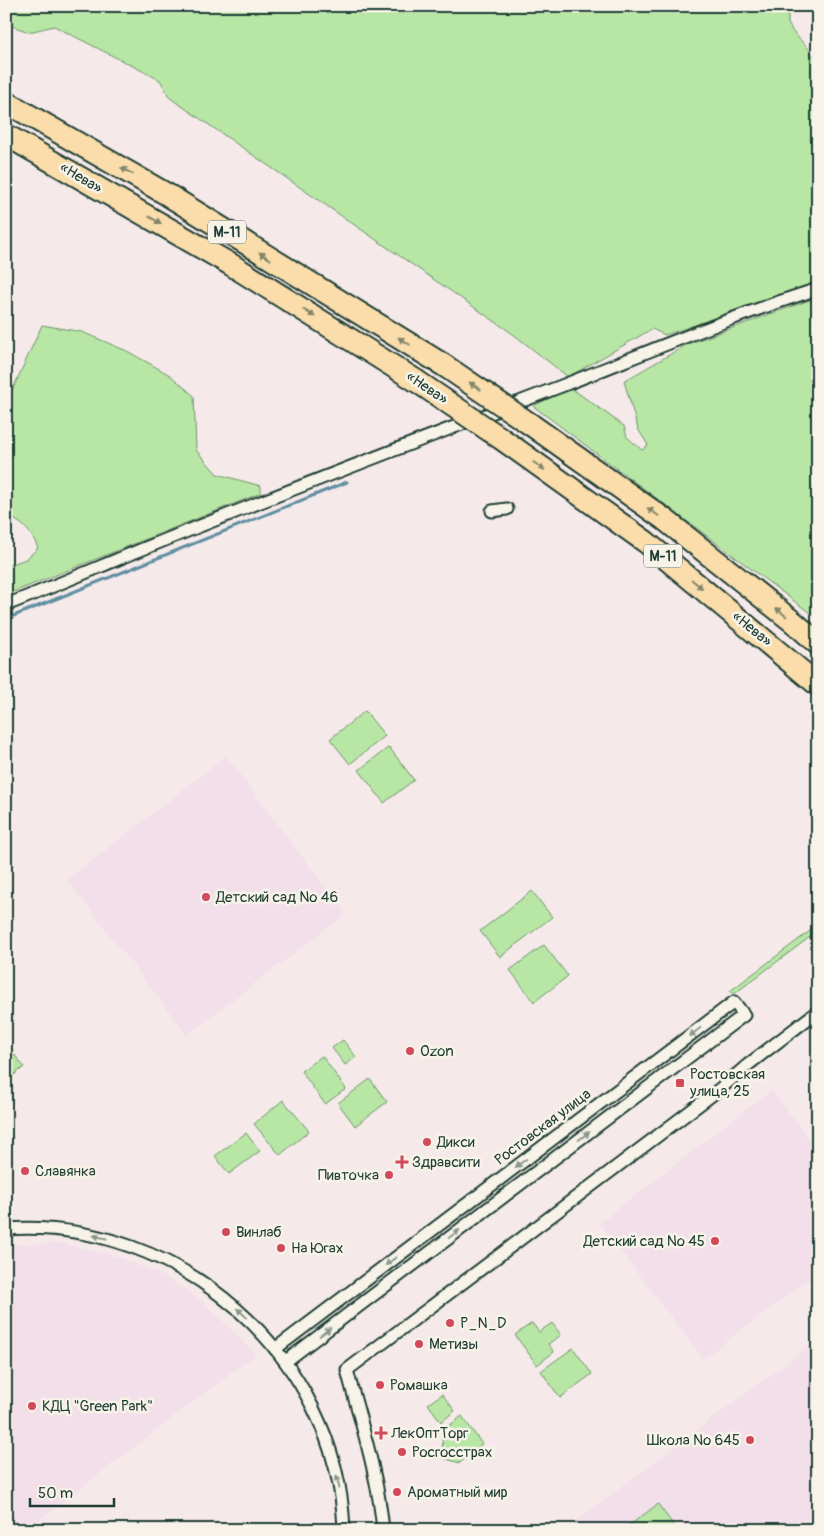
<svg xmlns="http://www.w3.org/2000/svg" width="824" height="1536" viewBox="0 0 824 1536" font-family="Pangolin,sans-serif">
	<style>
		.built { fill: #f2dfea }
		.green { fill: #b8e6a5; stroke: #6c926c }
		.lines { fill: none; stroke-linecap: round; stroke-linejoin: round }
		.stream { stroke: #608ea2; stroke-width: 3 }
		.minor-casing { stroke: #1f3d34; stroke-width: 15 }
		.motorway-casing { stroke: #1f3d34; stroke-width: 25 }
		.minor { stroke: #f7f3e8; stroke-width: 11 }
		.motorway { stroke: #faddab; stroke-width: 21 }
		.motorway-bridge-casing { stroke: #1f3d34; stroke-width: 25; stroke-linecap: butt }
		.motorway-bridge { stroke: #faddab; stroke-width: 21 }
		.oneway { fill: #82856a }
		.oneway2 { fill: #8b988e }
		.poi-dot { fill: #d1495b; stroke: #f7f3e8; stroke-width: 2 }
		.labels { text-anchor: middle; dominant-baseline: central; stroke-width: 5; stroke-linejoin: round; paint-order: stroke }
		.shield { fill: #f7f3e8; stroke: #60746a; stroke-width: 1 }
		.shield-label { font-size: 14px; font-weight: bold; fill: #1f3d34 }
		.street-label { font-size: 15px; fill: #1f3d34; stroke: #f7f3e8 }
		.poi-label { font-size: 15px; fill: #1f3d34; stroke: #f7f3e8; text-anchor: start }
	</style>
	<rect width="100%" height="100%" fill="#f5eae9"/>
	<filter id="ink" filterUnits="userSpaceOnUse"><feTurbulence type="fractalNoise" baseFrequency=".02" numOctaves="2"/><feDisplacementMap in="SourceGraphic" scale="10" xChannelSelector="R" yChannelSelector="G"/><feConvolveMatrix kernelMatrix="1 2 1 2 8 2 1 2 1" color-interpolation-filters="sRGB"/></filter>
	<g filter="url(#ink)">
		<g class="built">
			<path d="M226 756 346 914 187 1035 67 880Z"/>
			<path d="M772 1090 818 1151V1259L808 1267 815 1275 703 1359 599 1223 677 1163 741 1113Z"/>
			<path d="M60 1243 120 1257 160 1274 203 1301 256 1354 26 1530H6V1245Z"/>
			<path d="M818 1339V1530H564Z"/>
		</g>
		<g class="green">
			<path d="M6 6H800L788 13V23L793 32 809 49 818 63V284L665 335 652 329 568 377 513 334 170 98 160 80 54 26 29 32 6 24Z"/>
			<path d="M818 297V619L533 406 571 388 624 426 627 437 642 450 648 445 638 429 624 381 688 344Z"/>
			<path d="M42 325 82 332 127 351 170 375 194 396 196 450 217 474 261 486V493L6 595V566L26 559 38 548C31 531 23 523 6 515V404Z"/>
			<path d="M365 711 385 736 350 764 330 739Z"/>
			<path d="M389 747 414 780 384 803 359 770Z"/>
			<path d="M532 891 552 917 500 957 480 931Z"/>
			<path d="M818 925V931L734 994 731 993 730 991Z"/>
			<path d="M544 945 568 976 534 1002 510 970Z"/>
			<path d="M343 1040 356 1057 345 1065 332 1048Z"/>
			<path d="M14 1054 24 1067 6 1081V1060Z"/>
			<path d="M322 1056 346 1089 325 1104 301 1071Z"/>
			<path d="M370 1079 387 1102 355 1126 338 1103Z"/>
			<path d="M283 1100 309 1131 280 1155 254 1124Z"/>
			<path d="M246 1133 260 1151 229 1174 215 1156Z"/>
			<path d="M532 1323 539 1332 552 1323 561 1335 548 1344 554 1352 537 1365 515 1335Z"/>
			<path d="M573 1348 592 1374 560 1398 541 1371Z"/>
			<path d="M442 1394 455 1411 441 1422 428 1404Z"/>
			<path d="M462 1416 482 1444 460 1463 443 1458 442 1431Z"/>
			<path d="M658 1504 677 1530H623Z"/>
		</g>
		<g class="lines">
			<path class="stream" d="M6 619 347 482"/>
			<g class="minor-casing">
				<g id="minor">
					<path d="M492 511 507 509"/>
					<path d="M6 605C47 589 87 572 128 555 272 496 418 441 564 385 648 352 732 316 818 289"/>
					<path d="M6 1229C179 1217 338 1356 344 1530"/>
					<path d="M275 1349 734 1002 744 1015 286 1361"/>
					<path d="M383 1530C378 1475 361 1423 347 1370L721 1088 749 1064 818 1011"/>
				</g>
			</g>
			<g class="motorway-casing">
				<g id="motorway">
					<path d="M6 102 168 195 445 366"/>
					<path d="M6 135 230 264 415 380"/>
					<path d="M530 424 664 519 797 625 818 644"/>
					<path d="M499 437 646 542 818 685"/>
				</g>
			</g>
			<use href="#minor" class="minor"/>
			<use href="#motorway" class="motorway"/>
			<g class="motorway-bridge-casing">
				<g id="motorway-bridge">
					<path d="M445 366 530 424"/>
					<path d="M415 380 499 437"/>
				</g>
			</g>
			<use href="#motorway-bridge" class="motorway-bridge"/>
		</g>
		<defs><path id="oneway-solid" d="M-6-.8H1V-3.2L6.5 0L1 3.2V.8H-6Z" transform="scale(1.25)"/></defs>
		<g class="oneway">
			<use href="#oneway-solid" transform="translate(127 171) rotate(-151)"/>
			<use href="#oneway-solid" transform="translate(155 220) rotate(30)"/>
			<use href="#oneway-solid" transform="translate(265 256) rotate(-148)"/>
			<use href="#oneway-solid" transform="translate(309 313) rotate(32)"/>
			<use href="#oneway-solid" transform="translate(404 341) rotate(-148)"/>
			<use href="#oneway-solid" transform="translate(475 386) rotate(-146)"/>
			<use href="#oneway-solid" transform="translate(539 466) rotate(35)"/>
			<use href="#oneway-solid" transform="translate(653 512) rotate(-145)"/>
			<use href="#oneway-solid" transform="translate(697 584) rotate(39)"/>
			<use href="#oneway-solid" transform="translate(781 612) rotate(-141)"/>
		</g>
		<g class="oneway2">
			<use href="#oneway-solid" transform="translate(695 1032) rotate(143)"/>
			<use href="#oneway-solid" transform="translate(584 1136) rotate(-37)"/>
			<use href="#oneway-solid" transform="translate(521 1163) rotate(143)"/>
			<use href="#oneway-solid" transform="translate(454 1234) rotate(-37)"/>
			<use href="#oneway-solid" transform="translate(100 1237) rotate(-167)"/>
			<use href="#oneway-solid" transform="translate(391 1261) rotate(143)"/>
			<use href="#oneway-solid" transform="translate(242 1313) rotate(-137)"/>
			<use href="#oneway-solid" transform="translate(325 1332) rotate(-37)"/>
			<use href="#oneway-solid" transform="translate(338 1482) rotate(-102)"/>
		</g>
	</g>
	<g class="poi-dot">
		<circle cx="206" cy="897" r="5"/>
		<circle cx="410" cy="1051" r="5"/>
		<rect x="675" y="1078" width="10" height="10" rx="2.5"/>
		<circle cx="427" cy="1142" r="5"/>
		<path d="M399.5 1154.5h5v5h5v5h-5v5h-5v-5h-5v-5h5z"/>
		<circle cx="25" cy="1171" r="5"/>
		<circle cx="389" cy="1175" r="5"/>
		<circle cx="226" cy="1232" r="5"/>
		<circle cx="715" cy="1241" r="5"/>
		<circle cx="281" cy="1248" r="5"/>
		<circle cx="450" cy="1323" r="5"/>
		<circle cx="419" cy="1344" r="5"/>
		<circle cx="380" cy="1385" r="5"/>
		<circle cx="32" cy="1406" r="5"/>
		<path d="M378.5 1425.5h5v5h5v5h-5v5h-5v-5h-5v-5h5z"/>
		<circle cx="750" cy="1440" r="5"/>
		<circle cx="402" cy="1452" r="5"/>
		<circle cx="397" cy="1492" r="5"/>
	</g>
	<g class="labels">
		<g class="shield">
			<rect x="208" y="220.5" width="38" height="23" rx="4"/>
			<rect x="644" y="544.5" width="38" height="23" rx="4"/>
		</g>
		<g class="shield-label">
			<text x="227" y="232">М-11</text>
			<text x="663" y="556">М-11</text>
		</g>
		<g class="street-label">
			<text transform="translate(81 178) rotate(31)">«Нева»</text>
			<text transform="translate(427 388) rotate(34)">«Нева»</text>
			<text transform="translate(752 629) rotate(39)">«Нева»</text>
			<text transform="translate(543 1127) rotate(-37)">Ростовская улица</text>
		</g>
		<g class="poi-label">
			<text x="216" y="897">Детский сад № 46</text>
			<text x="420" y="1051">Ozon</text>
			<text x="690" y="1074">Ростовская<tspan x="690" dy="17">улица, 25</tspan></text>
			<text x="437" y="1142">Дикси</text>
			<text x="412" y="1162">Здравсити</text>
			<text x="35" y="1171">Славянка</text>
			<text x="379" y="1175" text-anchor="end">Пивточка</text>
			<text x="236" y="1232">Винлаб</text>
			<text x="705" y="1241" text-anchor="end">Детский сад № 45</text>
			<text x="291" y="1248">На Югах</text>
			<text x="460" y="1323">P_N_D</text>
			<text x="429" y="1344">Метизы</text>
			<text x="390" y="1385">Ромашка</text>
			<text x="42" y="1406">КДЦ "Green Park"</text>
			<text x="391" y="1433">ЛекОптТорг</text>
			<text x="740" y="1440" text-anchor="end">Школа № 645</text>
			<text x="412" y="1452">Росгосстрах</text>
			<text x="407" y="1492">Ароматный мир</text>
		</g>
	</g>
	<rect width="824" height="1536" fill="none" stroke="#f7f3e8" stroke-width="25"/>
	<rect x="12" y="12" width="799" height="1511" fill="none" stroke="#1f3d34" stroke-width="2" filter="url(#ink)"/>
	<path d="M30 1498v8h84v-8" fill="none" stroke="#1f3d34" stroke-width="2.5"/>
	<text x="38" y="1498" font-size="15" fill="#1f3d34" stroke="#f7f3e8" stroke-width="4" paint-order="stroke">50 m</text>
</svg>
